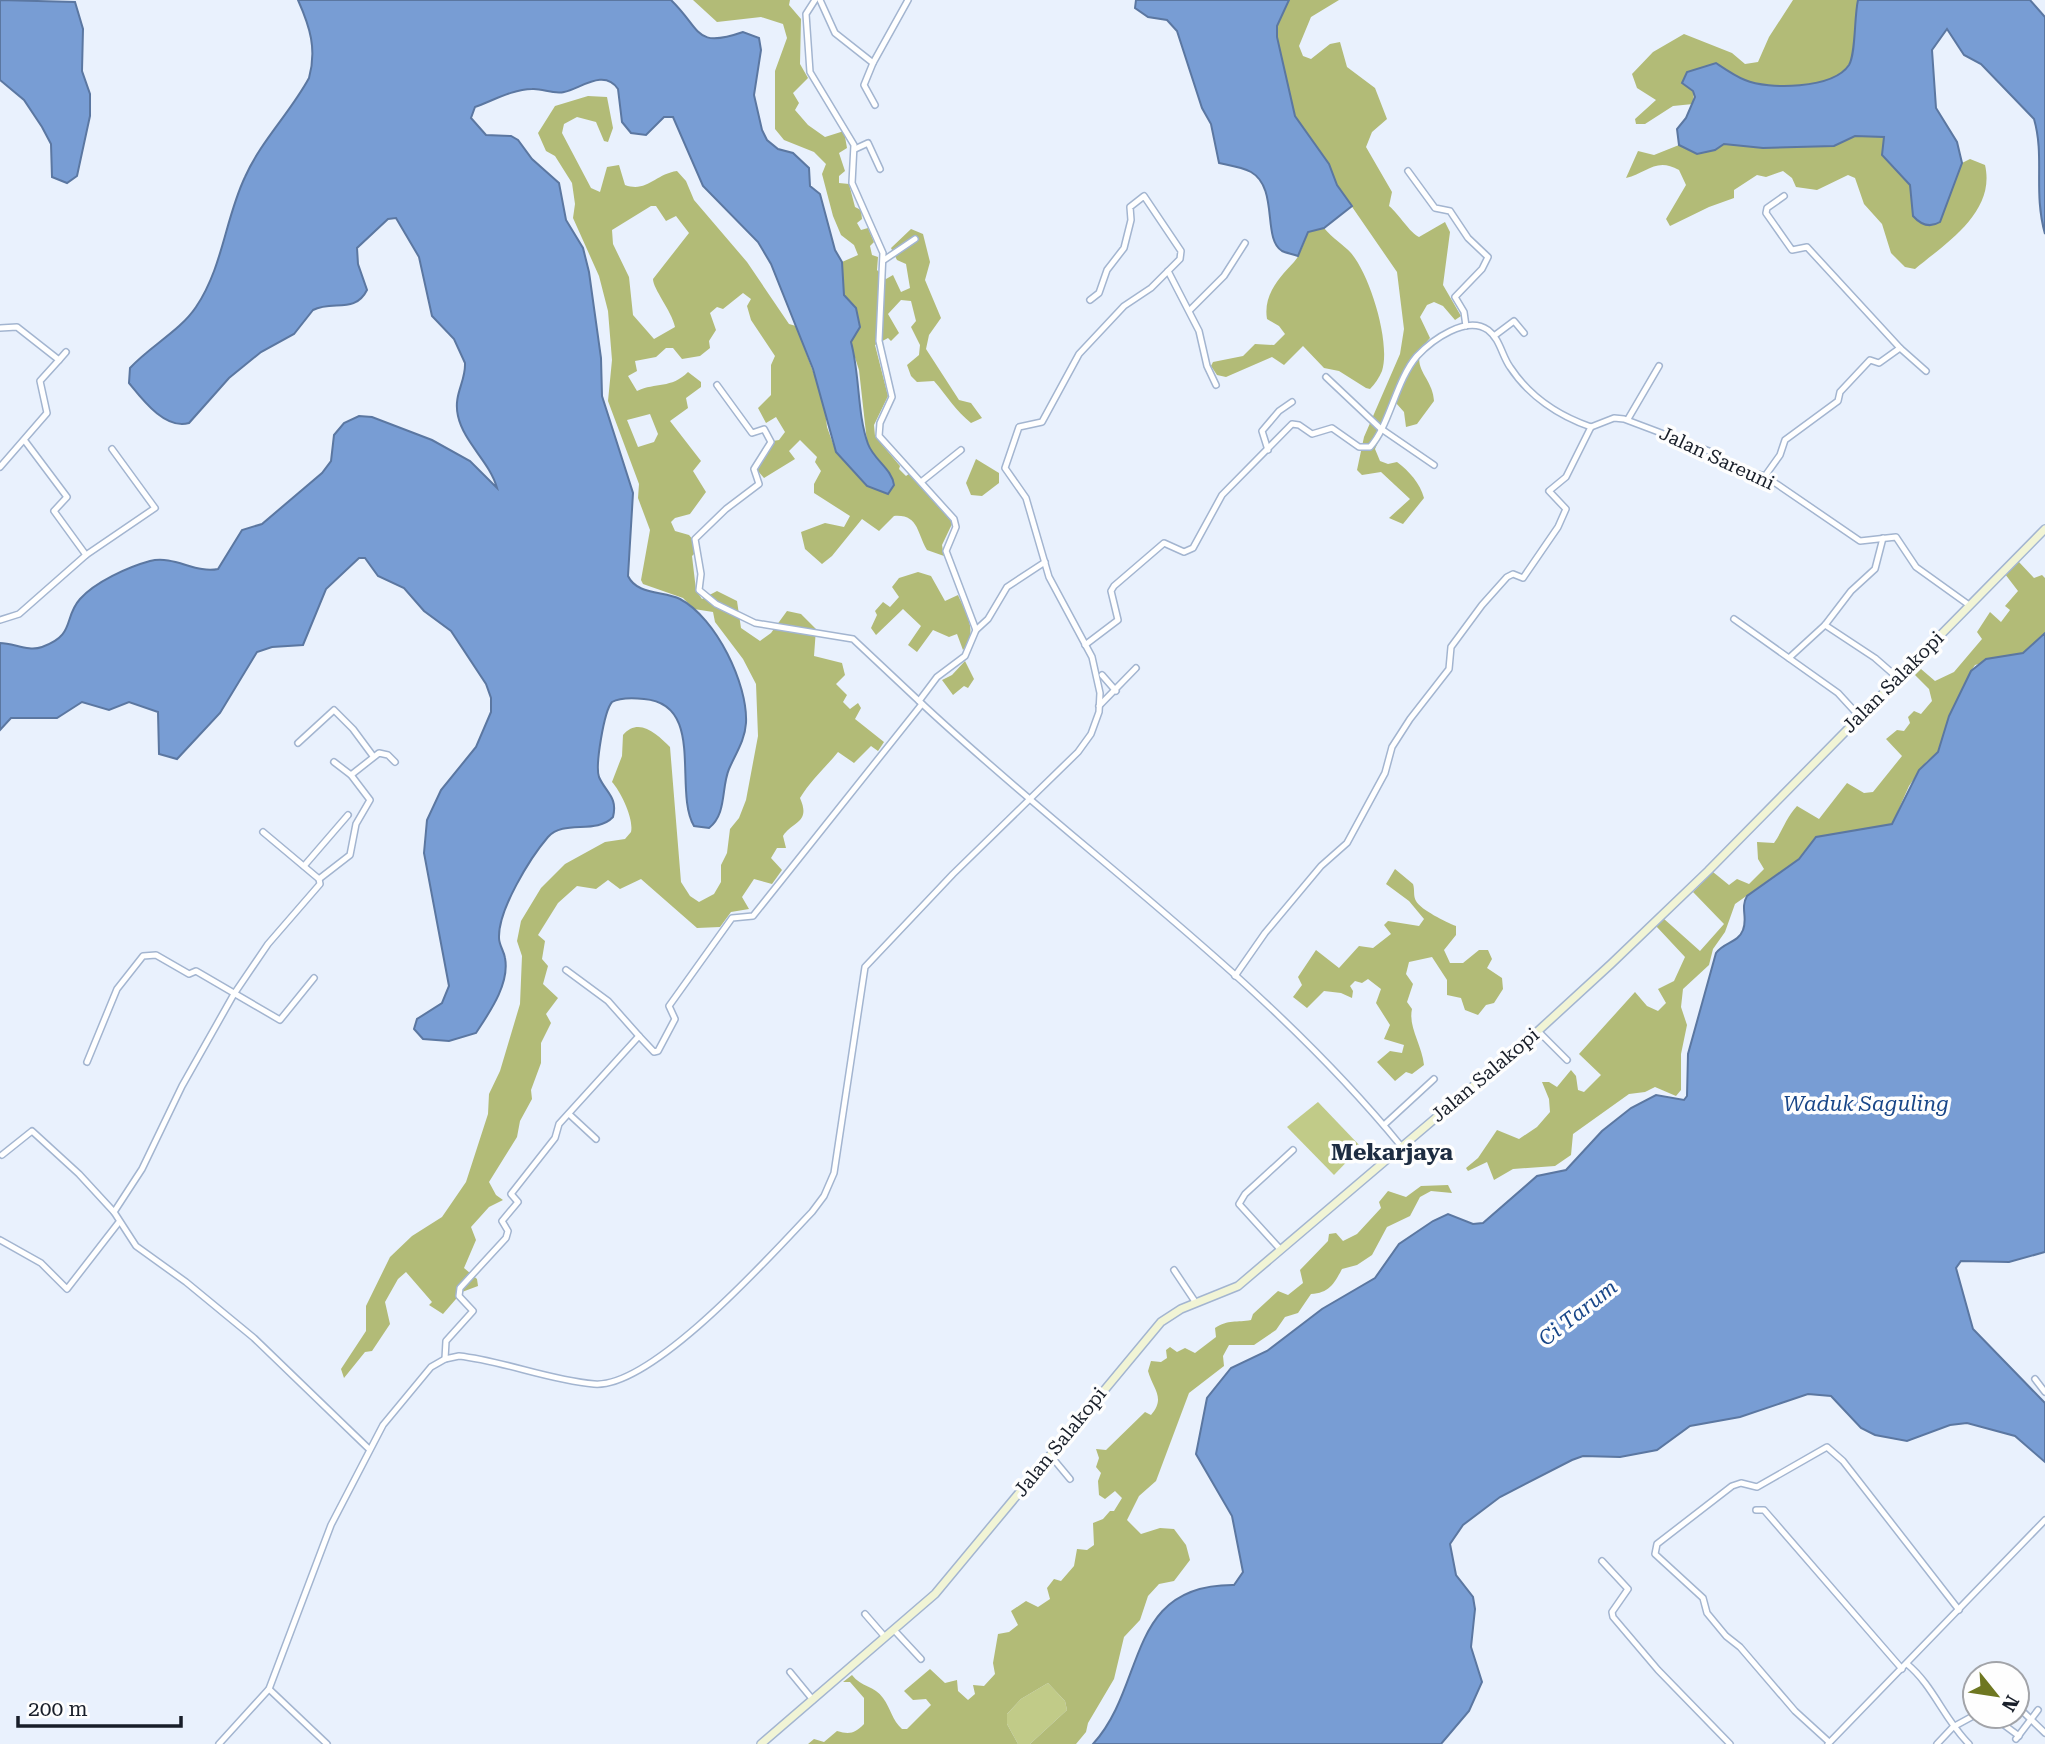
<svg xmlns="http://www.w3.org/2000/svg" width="2045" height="1744" viewBox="0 0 2045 1744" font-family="'Roboto Serif',serif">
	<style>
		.green { fill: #c1cb88 }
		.forest { fill: #b2bb77; fill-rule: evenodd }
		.water { fill: #789dd4; stroke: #5b77a1; stroke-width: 2 }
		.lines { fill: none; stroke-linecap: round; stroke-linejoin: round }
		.street-casing { stroke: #a3b5d0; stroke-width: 8 }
		.secondary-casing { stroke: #a3b5d0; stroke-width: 10 }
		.street { stroke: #fff; stroke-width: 5 }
		.secondary { stroke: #f1f4d5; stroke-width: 7 }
		.labels { text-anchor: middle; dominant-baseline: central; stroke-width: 7; stroke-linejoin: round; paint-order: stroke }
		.street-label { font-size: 19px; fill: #181e29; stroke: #fefefe }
		.water-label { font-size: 21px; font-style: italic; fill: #184688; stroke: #fefefe }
		.quarter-label { font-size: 23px; font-weight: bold; fill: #1e2d42; stroke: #fefefe }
	</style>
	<rect width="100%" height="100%" fill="#e9f1fd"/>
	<g class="green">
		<path d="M1318 1102 1361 1147 1334 1175 1287 1127Z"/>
		<path d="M1048 1683 1065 1701 1067 1710 1030 1744H1018L1007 1724V1714L1021 1699Z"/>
	</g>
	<g class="forest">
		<path d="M693 0H790L789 5 801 19 800 64 808 78 793 93 799 103 795 110 808 125 825 137 844 131 847 148 839 153 845 171 839 176V183L849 184 855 207 861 210 862 219 857 223 861 230 868 228 874 242 870 246 872 255 878 257 877 270 886 279 893 275 901 292 910 288 906 264 897 260 891 248 911 229 923 234 930 262 925 280 941 318 929 335 926 349 959 400 971 403 982 418 971 423C956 411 947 396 934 381L917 382 911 376 907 365 919 355 920 345 911 327 916 321 911 301 901 300 888 314 899 333 891 341 888 338 875 345 888 396 874 425 875 436 900 466 899 469 906 476 910 473 949 516 952 524 942 545 944 556 927 550C917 534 919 514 894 516L879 531 862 519 832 556 822 564 805 549 801 532 825 523 844 527 850 516 814 493V484L821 471 815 462 817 457 800 440 789 451 795 459 764 478 757 470 768 447 767 442 779 440 785 432 776 417 766 423 758 408 771 395V365L775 356 751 320 747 306 751 299 743 293 723 309 717 307 710 313 716 330 709 341 710 348 700 356 682 359 673 348H666L656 357 635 361 637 371 628 376 637 391C656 382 671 389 688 372L701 382V387L686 398 688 408 670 421 701 461 693 471 706 492 690 514 675 518 671 522 675 531 689 535 700 548 692 556 696 590 702 599 717 591 737 601 741 628 760 641 771 633 787 611 801 614 816 629 814 656 842 663 845 675 836 684 847 695 843 702 850 709 858 703 861 708 855 719 884 742 878 751 871 746 854 763 838 752C825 768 811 780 800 798 811 823 793 821 783 836L786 848H777L771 858 782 870 772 884 754 879 742 897 749 909 731 912 720 927 697 928 641 879 620 889 608 880 596 889 577 886 558 903 538 935 545 941 542 959 548 966 543 984 558 998 546 1014 551 1023 541 1043V1063L531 1090 532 1099 520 1121 517 1137 489 1182 496 1195 503 1200 489 1207 471 1227 476 1240 464 1268 477 1279 478 1286 462 1292 443 1314 429 1305 432 1302 406 1272 398 1279 385 1302 390 1324 372 1351 365 1352 344 1378 341 1369 366 1331V1306L390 1257 412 1236 442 1217 466 1182 488 1114 489 1094 500 1071 520 1004 522 956 517 941 521 921 541 888 565 864 605 842 625 839 631 832C634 819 621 792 612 782L622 756 623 735C639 716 658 735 670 747L681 882 690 896 699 902 714 894 721 882V865L727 853 730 829 739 818 746 800 758 736 756 684 743 659 715 622 713 612 694 609 683 598 643 584 641 580 650 530 638 498 639 484 608 401 612 360 608 311 599 276 573 218 575 204 572 183 555 156 546 151 538 133 555 106 588 96 607 97 613 128 608 142 604 141 596 122 577 117 564 124 562 133 591 188 600 192 607 167 619 165 625 185C647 193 655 174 677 171L686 181 694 200 747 262 789 324 796 326 824 401 827 427 836 452 867 486 893 479 873 454 867 442 859 370 850 342 856 309 844 295 842 262 858 255 854 245 841 235 833 216 822 174 826 164 814 152 784 140 775 129V71L787 38 783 24 761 17 717 22ZM651 206H656L666 221 676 216 689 233 653 279C653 289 671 310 675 327L654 339 633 315 629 277 613 244 612 230ZM650 414 658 434 654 442 638 447 627 420Z"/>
		<path d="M1289 0H1339L1311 17 1299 46 1303 56 1311 59 1330 44 1340 42 1347 67 1375 88 1387 119 1372 132 1366 147 1392 192 1389 206C1399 214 1410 233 1419 237L1445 222 1450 232 1443 285 1461 316 1455 320 1443 306 1434 302 1427 305 1420 317 1430 338C1404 366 1433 375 1434 401L1417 424 1406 427 1404 412 1396 403 1375 449 1380 461 1388 464 1397 462C1409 471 1420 483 1424 498L1403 524 1389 518 1410 499 1381 472 1362 475 1357 470 1364 437 1400 354 1404 329 1397 272 1337 185 1329 164 1295 116 1277 37V26Z"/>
		<path d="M1793 0H1858C1854 17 1856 53 1849 65 1834 89 1768 90 1745 80 1735 76 1725 69 1716 63L1687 72 1683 83 1694 91 1693 104 1673 106 1645 124H1636L1635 119 1656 100 1637 88 1632 74 1653 52 1684 34 1732 53 1745 64 1758 62 1769 37Z"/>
		<path d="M1855 136 1884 137 1896 169 1910 185 1913 216 1940 222 1962 163 1970 159 1985 165C1996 212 1946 243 1915 269L1905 267 1891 253 1882 224 1864 204 1855 178 1848 175 1817 190 1796 187 1792 178 1783 171 1766 177 1757 175 1734 190V198L1709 207 1670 226 1666 219 1686 185 1679 170C1656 157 1647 173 1626 178L1638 151 1654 155 1679 145 1697 154 1715 150 1724 144 1763 148 1834 146Z"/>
		<path d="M1324 228C1332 238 1344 245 1351 253 1370 275 1391 343 1382 371 1379 378 1375 384 1370 389L1366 388 1339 371 1324 368 1303 346 1284 365 1272 357 1226 377 1217 375 1211 366 1213 362 1243 356 1255 344 1274 345 1285 334 1279 326 1267 319C1263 295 1279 278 1294 262 1301 254 1304 242 1308 232Z"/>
		<path d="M976 459 999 473V483L982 496 971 495 966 483Z"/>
		<path d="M2018 561 2034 578 2042 575 2045 578V633L2023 653 1975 665 1971 671 1949 716 1938 752 1926 762 1909 786 1892 824 1816 837 1799 859 1735 904 1725 932 1713 949 1709 965 1683 989 1681 1007 1687 1025 1681 1054V1090L1676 1096 1655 1087 1645 1092 1629 1094 1573 1134 1571 1155 1555 1166 1513 1169 1494 1180 1487 1162 1468 1171 1466 1168 1478 1158 1497 1130 1519 1139 1537 1127 1550 1112 1549 1099 1542 1082H1549L1557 1087 1571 1070 1576 1076 1578 1090 1584 1092 1601 1075 1579 1054 1635 992 1647 1006 1658 1011 1666 1003 1658 989 1674 981 1685 957 1656 926 1663 918 1700 951 1724 924 1693 892 1713 872 1729 885 1737 879 1749 884 1764 869 1758 859 1757 842 1774 843C1783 830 1786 818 1797 806L1819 819 1847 783 1864 793 1873 792 1902 756 1886 739 1897 730 1904 731 1910 723 1908 717 1914 711 1921 714 1932 701 1929 689 1915 675 1921 669 1935 681 1954 672 1982 639 1977 632 1990 612 2001 622 2010 610 2005 606 2018 591 2005 574Z"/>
		<path d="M918 572 931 576 945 601 958 595C966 614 979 632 963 650L957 634 949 637 933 630 917 652 908 645 921 626 903 609 876 635 871 628 877 615 875 611 883 602 890 607 899 597 892 587 899 578Z"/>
		<path d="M965 661 974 679 968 688 964 686 953 695 942 680 952 675Z"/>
		<path d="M1395 869 1413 884C1415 890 1413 896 1416 901 1421 910 1446 922 1456 926V935L1444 950 1450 963H1463L1479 950H1488L1492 959 1487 968 1502 978 1503 989 1494 1003 1486 1005 1478 1015 1465 1010 1461 998 1447 995V980L1432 957 1409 962 1406 974 1413 984 1407 1002 1412 1009C1408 1027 1422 1045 1424 1065L1412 1074 1406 1072 1395 1081 1377 1062 1390 1051 1402 1053 1404 1045 1384 1039 1390 1025 1376 1003 1381 989 1368 979 1362 983 1355 981 1350 986 1353 991 1352 998 1341 993 1324 991 1307 1008 1293 997 1302 985 1298 977 1316 950 1339 968 1359 946 1373 948 1391 934 1384 925 1388 921 1419 926 1424 919 1409 901 1386 884Z"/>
		<path d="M1448 1185 1452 1193 1431 1191 1420 1197 1410 1216 1387 1227 1372 1255 1357 1265 1342 1269C1334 1284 1329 1293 1311 1294L1298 1313 1285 1317 1276 1330 1254 1345H1229L1223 1356 1224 1366 1189 1393 1156 1481 1139 1496 1127 1520 1141 1534 1160 1528 1174 1529 1186 1545 1190 1560 1174 1581 1159 1584 1148 1596 1140 1620 1124 1637 1114 1679 1088 1723 1086 1732 1076 1744H1030L1067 1710 1065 1701 1048 1683 1021 1699 1007 1714V1724L1018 1744H808L814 1739 824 1742 837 1731C850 1735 855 1733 864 1724V1698L850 1682H843L852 1675C861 1687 875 1686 883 1698 891 1709 892 1720 902 1729H907L931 1705 926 1699 913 1700 904 1691 930 1669 945 1683 957 1680 958 1691 968 1700 975 1694 973 1685 984 1686 995 1674 993 1663 998 1634 1009 1632 1018 1625 1011 1611 1026 1601 1038 1607 1050 1599 1047 1588 1054 1579 1061 1581 1074 1566 1077 1549 1087 1550 1094 1545 1093 1523 1103 1519 1110 1511H1114L1122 1498 1115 1491 1105 1499 1099 1495 1098 1481 1101 1473 1096 1467 1099 1458 1096 1449 1106 1450 1145 1412 1151 1415C1166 1398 1153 1389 1148 1371L1151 1361 1161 1362 1167 1358 1166 1350 1170 1347 1177 1352 1185 1348 1195 1353 1216 1337 1215 1328C1228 1319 1237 1323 1251 1320L1253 1314 1278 1291 1288 1295 1303 1283 1300 1270 1328 1241 1329 1234 1336 1233 1343 1241 1357 1234 1381 1208 1379 1202 1388 1191 1406 1197 1421 1186Z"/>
	</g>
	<g class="water">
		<path d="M0 0 75 2 83 29 82 71 90 94V116L77 176 67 183 52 177 51 144 42 127 24 100 0 80Z"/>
		<path d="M298 0H671C702 30 694 49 743 32L759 38 761 50 754 95 762 130 767 140 778 149 793 153 809 168 810 186 820 194 835 250 842 262 844 295 856 308 860 327 851 342C860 375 857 414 868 444 874 460 892 469 894 485L888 494 867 486 836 452 813 369 771 264 758 242 703 186 673 117H664L646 135 631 133 622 122 618 89C604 68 580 89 564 92 554 95 542 88 532 89 513 89 492 101 475 107L471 118 486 135 511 136 518 140 532 159 559 183 566 220 583 248 589 272 601 358 602 396 633 493 628 576C637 595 663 591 680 599 716 618 748 684 746 723 745 740 736 753 729 769 721 788 727 814 709 828L694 826C673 790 706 704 644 699 634 698 621 697 612 702 604 711 595 766 599 777 606 793 618 797 613 817 596 835 564 819 548 837 530 858 498 910 499 938 499 945 504 951 505 958 510 984 489 1013 476 1033L449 1041 423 1039 414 1029 417 1019 442 1003 449 986 424 853 427 820 441 790 476 747 491 712V698L486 684 451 631 424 611 404 588 378 576 365 558H359L326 589 303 645 272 647 257 652 220 713 177 759 159 754 158 712 129 702 109 710 82 702 57 718H11L0 730V643C14 643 28 652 42 647 76 635 63 618 80 599 95 582 128 567 150 561 174 555 196 574 218 569L242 530 262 524 322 473 331 461 334 435 344 423 359 416 372 417 432 440 470 461 497 488C490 462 464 443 458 416 453 394 466 382 465 363L454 339 432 316 419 257 396 218 388 219 357 248 358 264 367 290C355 314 333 300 313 310L294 334 261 352 229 378 189 423C165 430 142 399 129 383L130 368C150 346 180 331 196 307 223 267 225 219 245 177 261 141 290 113 309 78 317 49 310 27 298 0Z"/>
		<path d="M1136 0H1289L1277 26V37L1295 116 1329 164 1337 185 1352 206 1324 228 1308 232 1298 256C1293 254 1286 253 1282 251 1262 239 1279 188 1251 172 1242 167 1228 165 1219 163L1211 124 1202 108 1177 31 1167 20 1148 17 1135 8Z"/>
		<path d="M1858 0H2030L2045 17V234C2033 191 2045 157 2034 119L1981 64 1964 55 1947 29 1932 50 1936 108 1957 142 1962 163 1940 222C1930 228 1921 225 1913 216L1910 185 1882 155 1884 137 1855 136 1834 146 1763 148 1724 144 1715 150 1697 154 1679 145 1677 129 1686 118 1695 97 1693 91 1682 83 1687 72 1716 63C1725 69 1735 76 1745 80 1768 90 1833 89 1849 65 1856 53 1854 17 1858 0Z"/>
		<path d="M2045 633V1252L2009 1262 1961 1261 1956 1268 1973 1329 2045 1403V1462L2015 1436 1967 1423 1950 1425 1907 1441 1875 1435 1861 1428 1831 1396 1808 1394 1740 1417 1690 1426 1657 1450 1620 1457 1583 1456 1572 1460 1500 1497 1463 1525 1450 1544 1456 1575 1473 1597 1475 1609 1471 1647 1482 1682 1469 1711 1441 1744H1093C1147 1685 1125 1584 1234 1585L1243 1572 1232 1516 1196 1454 1207 1398 1231 1368 1267 1351 1322 1309 1375 1278 1399 1244 1433 1221 1448 1214 1473 1224 1483 1223 1537 1176 1566 1170 1602 1131 1631 1108 1656 1095 1684 1100 1687 1096 1688 1054 1716 953C1724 942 1738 943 1743 930 1748 918 1740 908 1747 896L1799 859 1816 837 1892 824 1919 770 1938 752 1949 716 1971 671 1986 659 2023 653Z"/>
	</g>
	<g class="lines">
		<g class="street-casing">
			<g id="street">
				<path d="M815 0 806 14 810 72 854 145 852 183 883 253 879 341 892 397 880 423 879 436 954 519 956 527 946 551 976 630 965 656 937 677 919 701C1078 850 1262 976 1401 1146"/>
				<path d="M820 0 835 33 873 63 864 85 875 105"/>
				<path d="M873 63 908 0"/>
				<path d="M855 149 868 143 880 169"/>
				<path d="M1408 171 1435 208 1450 211 1468 238 1488 257 1482 269 1455 297 1464 312 1466 326"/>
				<path d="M1784 196 1767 208 1766 213 1792 250 1807 247 1900 348"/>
				<path d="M884 260 915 239"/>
				<path d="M1168 271 1199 331 1207 366 1216 385"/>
				<path d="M1190 310 1224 276 1245 243"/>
				<path d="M0 328 17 327 59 360 40 381 47 413 0 467"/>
				<path d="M1494 336 1514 321 1524 333"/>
				<path d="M59 360 66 352"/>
				<path d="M1326 377 1380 428 1434 465"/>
				<path d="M717 385 752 433 764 429 771 442 754 469 759 484 726 509 695 539 701 574 699 590 716 604 755 623 853 639 919 701"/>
				<path d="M1628 419 1659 366"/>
				<path d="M1591 427 1614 418 1624 419 1709 451 1745 471 1765 476 1860 541 1896 537 1916 567 1969 605"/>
				<path d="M25 441 67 497 54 511 86 555"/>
				<path d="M1268 450 1262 431 1279 411 1292 402"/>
				<path d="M1765 476 1780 455 1785 440 1838 401 1840 392 1870 360 1879 363 1900 348 1926 371"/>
				<path d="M921 482 961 450"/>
				<path d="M1734 619 1838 693 1860 717"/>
				<path d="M0 620 19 614 86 555 155 508 112 449"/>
				<path d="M1825 625 1875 658 1899 679"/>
				<path d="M976 630 988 619 1007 587 1045 562"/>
				<path d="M1085 645 1118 620 1111 591 1114 586 1164 543 1184 552 1193 548 1222 495 1292 424 1299 425 1312 434 1332 428 1359 447H1370C1389 427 1396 380 1417 356 1432 340 1466 315 1488 330 1500 339 1502 356 1510 367 1529 396 1559 416 1591 427"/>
				<path d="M1789 658 1825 625 1851 591 1875 569 1883 538"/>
				<path d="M1102 675 1116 691"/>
				<path d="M1099 706 1136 668"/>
				<path d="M298 743 334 710 353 729 373 756"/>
				<path d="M351 775 379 753 388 755 395 762"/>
				<path d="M263 832 319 879 320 884 268 944 234 994 182 1086 142 1169 114 1212 136 1246 186 1282 254 1338 369 1449"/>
				<path d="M304 866 348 815"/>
				<path d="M319 879 350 855 356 824 370 800 351 775 334 762"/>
				<path d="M566 970 608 1001 639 1036"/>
				<path d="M1235 976 1265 933 1321 866 1347 843 1385 773 1392 747 1410 719 1449 669 1451 647 1482 605 1507 577 1513 574 1523 578 1558 527 1566 509 1549 491 1566 477 1591 427"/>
				<path d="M1538 1031 1567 1060"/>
				<path d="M87 1062 117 989 143 956 156 955 189 974 196 971 280 1020 314 978"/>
				<path d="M569 1114 596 1139"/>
				<path d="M1384 1125 1434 1079"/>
				<path d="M2 1155 32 1131 79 1174 114 1212"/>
				<path d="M0 1240 41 1263 67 1289 119 1222"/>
				<path d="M1280 1249 1239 1204 1245 1194 1293 1150"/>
				<path d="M1174 1270 1196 1303"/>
				<path d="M445 1359 446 1341 473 1311 459 1296 460 1288 506 1238 508 1231 502 1221 518 1202 511 1194 555 1138 559 1124 639 1036 654 1052 658 1051 675 1019 669 1006 732 918 753 916 922 704"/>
				<path d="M2035 1379 2045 1392"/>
				<path d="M1050 1455 1070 1479"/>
				<path d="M1756 1510H1764L1902 1669"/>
				<path d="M1602 1561 1628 1589 1612 1612 1613 1617 1658 1670 1730 1744"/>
				<path d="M865 1614 885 1637"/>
				<path d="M894 1630 921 1659"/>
				<path d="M1907 1664C1933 1685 1944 1719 1969 1744"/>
				<path d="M790 1672 813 1700"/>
				<path d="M269 1689 327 1744"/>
				<path d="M2017 1706 2045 1733"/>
				<path d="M1992 1716 2019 1736"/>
				<path d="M2016 1739 2038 1710"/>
				<path d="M1829 1742 1795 1711 1740 1647 1726 1636 1707 1613 1703 1598 1655 1554 1657 1544 1732 1486 1741 1483 1757 1487 1827 1447 1843 1461 1959 1610"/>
				<path d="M219 1744 269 1689 331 1525 383 1425 431 1367 445 1359 459 1356C504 1361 548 1380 594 1384 652 1389 772 1254 812 1212L824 1196 834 1173 865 967 953 874 1078 752 1091 734 1099 712 1100 693 1092 657 1049 577 1026 498 1005 468 1019 427 1042 422 1079 354 1124 306 1151 288 1180 259 1181 251 1144 196 1130 207 1131 220 1124 248 1107 270 1099 293 1090 300"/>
				<path d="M1828 1744 2045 1520"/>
				<path d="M1937 1744 1953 1727 1975 1715"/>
			</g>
		</g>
		<g class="secondary-casing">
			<path id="secondary" d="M761 1744 935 1594 1161 1322 1181 1309 1238 1286 1538 1031 1611 964 1708 871 2045 529"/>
		</g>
		<use href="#street" class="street"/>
		<use href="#secondary" class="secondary"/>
	</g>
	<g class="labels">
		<g class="street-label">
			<text transform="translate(1717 458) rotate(25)">Jalan Sareuni</text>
			<text transform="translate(1893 682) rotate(-45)">Jalan Salakopi</text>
			<text transform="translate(1485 1075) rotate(-40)">Jalan Salakopi</text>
			<text transform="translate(1060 1442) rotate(-51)">Jalan Salakopi</text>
		</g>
		<g class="water-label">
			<text x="1866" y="1104">Waduk Saguling</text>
			<text transform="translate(1578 1313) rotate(-38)">Ci Tarum</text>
		</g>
		<g class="quarter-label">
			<text x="1392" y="1152">Mekarjaya</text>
		</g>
	</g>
	<g transform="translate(1996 1695) rotate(120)"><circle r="33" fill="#fefefe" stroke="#a2a4a9" stroke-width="2"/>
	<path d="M0-5L12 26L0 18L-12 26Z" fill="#6e7721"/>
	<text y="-10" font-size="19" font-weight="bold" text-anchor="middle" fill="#181e29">N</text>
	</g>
	<path d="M18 1716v10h163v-10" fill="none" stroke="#181e29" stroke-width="3.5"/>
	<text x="28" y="1716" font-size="21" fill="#181e29" stroke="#fefefe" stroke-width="5" paint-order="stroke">200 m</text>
</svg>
